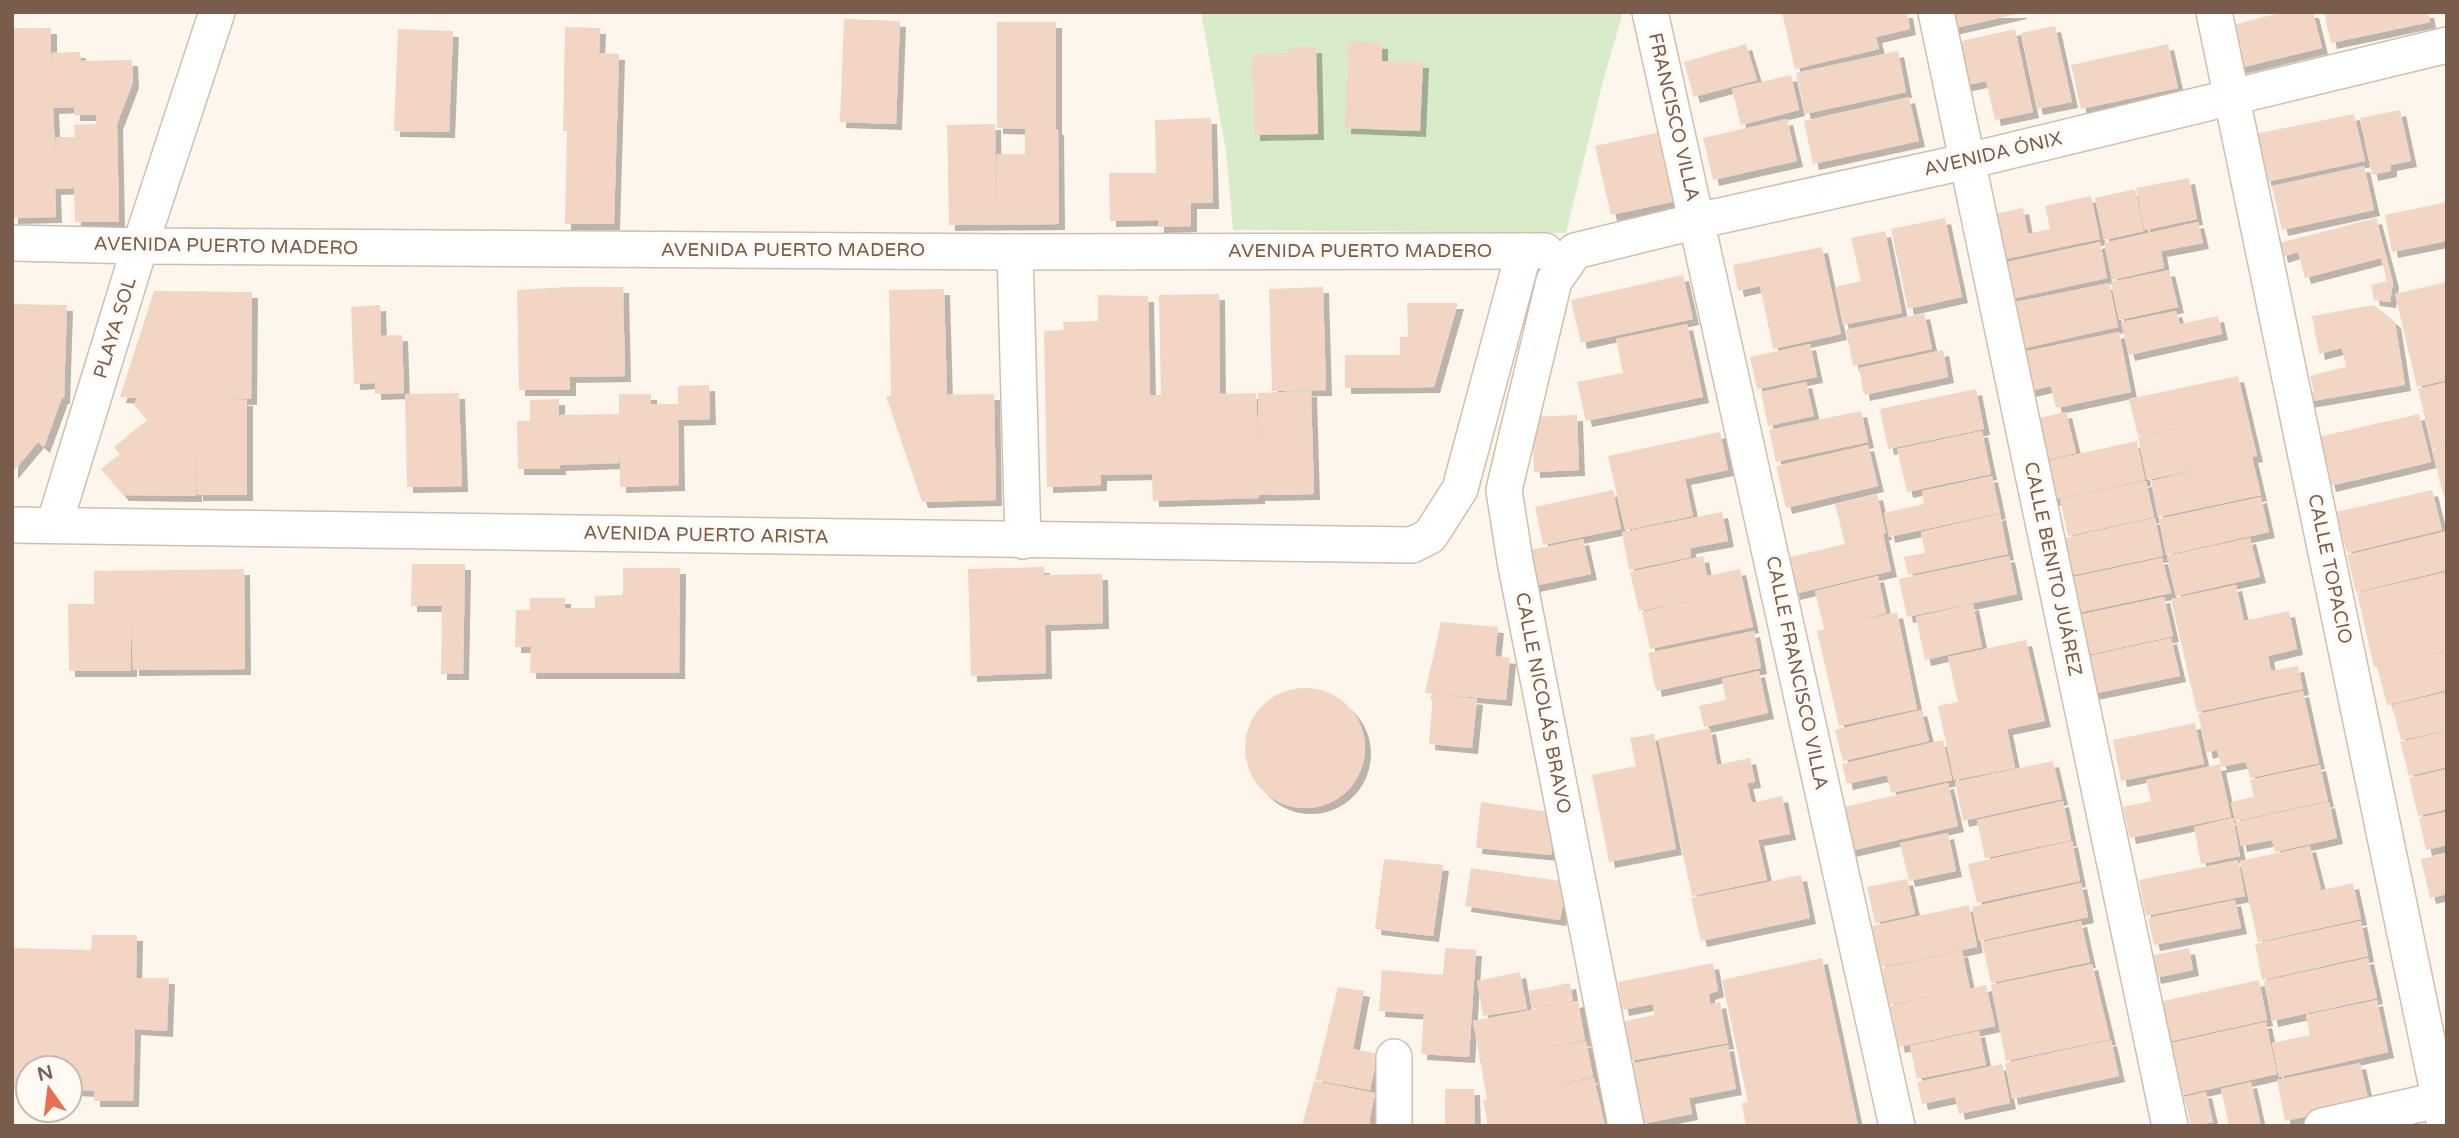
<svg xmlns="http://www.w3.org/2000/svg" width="2459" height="1138" viewBox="0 0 2459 1138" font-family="'Varela Round',sans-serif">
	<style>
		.green { fill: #d8ecc9 }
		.building { fill: #f3d5c3; fill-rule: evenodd; filter: url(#shadow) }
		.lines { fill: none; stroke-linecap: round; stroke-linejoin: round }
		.street-casing { stroke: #d1beb0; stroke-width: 38 }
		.street { stroke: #fff; stroke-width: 35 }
		.labels { text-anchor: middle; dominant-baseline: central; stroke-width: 7; stroke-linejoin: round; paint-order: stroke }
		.street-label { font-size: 19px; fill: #7a5c4d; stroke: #fffaf3 }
	</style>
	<defs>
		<filter id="shadow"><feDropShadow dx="6" dy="6" stdDeviation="0" flood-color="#0004"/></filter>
	</defs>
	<rect width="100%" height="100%" fill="#fdf6ec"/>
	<path class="green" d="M1201 12H1623L1603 81 1566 233 1233 230 1226 151Z"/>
	<g class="building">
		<path d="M1782 12H1907L1910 29 1876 37 1879 49 1795 69Z"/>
		<path d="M1947 12H2021V13L1951 29Z"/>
		<path d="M2284 12H2313L2322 48 2239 68 2228 26Z"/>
		<path d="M2324 12H2428L2430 22 2331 43Z"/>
		<path d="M844 19 900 21 896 124 840 122Z"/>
		<path d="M997 22H1056V129H1058L1059 224 949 225 947 125 995 124 996 206 997 154H1025V129H1033L997 128Z"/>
		<path d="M2055 26 2072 102 2037 109 2021 33Z"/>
		<path d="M565 27 600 28 599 53 619 54 614 224H565L567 131H563Z"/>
		<path d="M12 28H51V63L52 53 80 52 81 61 132 60 133 82 117 124 119 222H75L74 188 55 189 56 217 12 218ZM74 107V115H96V124L74 125 75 137H56L55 150 53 108Z"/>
		<path d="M398 29 453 31 449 132 394 131Z"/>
		<path d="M2015 29 2033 112 1995 120 1986 81 1962 86 1953 43Z"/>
		<path d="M1349 41 1382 43V61L1423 62 1420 131 1345 128Z"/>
		<path d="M1746 44 1757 80 1694 97 1684 62Z"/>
		<path d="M2168 44 2178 88 2081 109 2071 65Z"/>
		<path d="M1291 47H1316L1318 134 1254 135 1252 54 1289 53Z"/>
		<path d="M1898 51 1906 92 1805 114 1796 73Z"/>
		<path d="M1791 75 1799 110 1741 125 1732 89Z"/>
		<path d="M1909 97 1919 141 1813 164 1804 121Z"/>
		<path d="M2400 110 2411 161 2391 165V171L2372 175 2360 118Z"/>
		<path d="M2354 114 2365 161 2266 182 2255 134Z"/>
		<path d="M1211 118 1213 203H1191V226L1158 227V220L1110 221 1109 173H1156L1155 120Z"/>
		<path d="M1787 119 1797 161 1713 180 1703 138Z"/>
		<path d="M1660 132 1676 201 1611 215 1595 146Z"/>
		<path d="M2364 166 2374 210 2282 230 2272 186Z"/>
		<path d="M2189 178 2197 219 2145 230 2136 188Z"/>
		<path d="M2135 189 2144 231 2104 240 2095 198Z"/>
		<path d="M2091 196 2100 239 1996 261 1986 216 2023 208 2028 234 2050 229 2045 206Z"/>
		<path d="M2447 202V241L2392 252 2385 215Z"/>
		<path d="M1945 218 1962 297 1908 309 1891 229Z"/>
		<path d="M2376 218 2393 282 2390 302 2374 300 2371 285 2387 281 2381 258 2305 278 2298 252 2282 257 2279 243Z"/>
		<path d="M2198 222 2203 243 2161 251 2164 268 2112 280 2104 243Z"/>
		<path d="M1885 231 1902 313 1843 325 1835 287 1861 281 1851 238Z"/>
		<path d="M2100 242 2107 278 2011 299 2003 263Z"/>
		<path d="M1822 247 1841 334 1773 349 1760 286 1738 291 1733 265Z"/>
		<path d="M2169 270 2178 307 2119 320 2111 282Z"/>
		<path d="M1683 275 1693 319 1581 343 1571 300Z"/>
		<path d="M2447 282V380L2417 387 2395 294Z"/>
		<path d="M2109 283 2118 327 2021 349 2011 303Z"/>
		<path d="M568 287H623L625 376 570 377V390H519L517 290Z"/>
		<path d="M1323 287 1326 390 1272 391 1269 289Z"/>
		<path d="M944 289 947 394 930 395 994 394 996 500 922 502 886 396H891L889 290Z"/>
		<path d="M154 291 252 292 251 399 197 398 247 400V495H197V446L196 496 123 495 101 469 120 454 114 447 147 420 134 405 137 398 120 397Z"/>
		<path d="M1219 294 1220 394 1256 393 1259 455 1258 393 1311 391 1314 494 1259 495V498L1153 501 1152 474 1101 475V485L1047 487 1044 331 1064 330 1063 322 1098 321V295L1148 296 1150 395H1161L1159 295Z"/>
		<path d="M1407 303H1458L1434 387 1345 388V355H1400V337H1408Z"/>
		<path d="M12 304 67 305 64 398H62L44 447 38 442 12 473Z"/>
		<path d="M380 305 381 336 402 335 404 393 375 394V383L354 384 351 307Z"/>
		<path d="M2374 305 2395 322 2405 385 2307 402 2304 394 2314 392 2310 376 2346 367 2342 348 2319 354 2312 316Z"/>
		<path d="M2176 311 2180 324 2218 316 2222 334 2129 355 2121 322Z"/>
		<path d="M1924 313 1932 349 1853 366 1846 330Z"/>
		<path d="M1687 324 1703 397 1586 421 1577 382 1623 373 1616 339Z"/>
		<path d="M2119 332 2131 392 2056 408 2051 386 2030 391 2022 352Z"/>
		<path d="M1810 344 1817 377 1757 389 1750 357Z"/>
		<path d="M1943 350 1948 377 1864 395 1859 368Z"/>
		<path d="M2238 376 2257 456 2252 457 2261 495 2158 517 2151 481 2228 463 2147 480 2138 437 2205 422 2138 436 2129 399Z"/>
		<path d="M1806 382 1814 416 1768 426 1761 392Z"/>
		<path d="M2447 382V445L2432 449 2418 389Z"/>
		<path d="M709 385 710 419 678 420 679 485 620 487V451L619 463 560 465V469H518L517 421H530V400L559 399V415L619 414V394H651V404H678V386Z"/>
		<path d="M1976 389 1984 429 1888 449 1880 409Z"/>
		<path d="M459 393 462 486 407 487 405 394Z"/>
		<path d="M1861 411 1868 442 1776 462 1769 430Z"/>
		<path d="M2066 412 2076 453 2038 462 2029 420Z"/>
		<path d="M2419 414 2431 462 2330 486 2318 437Z"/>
		<path d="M1577 415 1579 470 1534 472 1532 417Z"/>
		<path d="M1982 431 1991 474 1907 492 1897 449Z"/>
		<path d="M1720 432 1728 470 1685 479 1693 516 1625 530 1608 456Z"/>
		<path d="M2137 441 2145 480 2047 501 2038 463Z"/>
		<path d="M1868 445 1878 486 1786 508 1776 466Z"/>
		<path d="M2447 446V504H2446L2432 450Z"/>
		<path d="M1992 476 2000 513 1889 537 1884 513 1924 504 1922 491Z"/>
		<path d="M2146 481 2154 517 2068 536 2060 499Z"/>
		<path d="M1613 490 1621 529 1543 545 1535 507Z"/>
		<path d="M2432 490 2442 530 2347 553 2336 512Z"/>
		<path d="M1877 494 1886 534H1883L1891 571 1794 594 1786 558 1845 544 1835 504Z"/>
		<path d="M2261 497 2269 532 2166 555 2159 519Z"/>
		<path d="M1722 512 1728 541 1690 548 1691 557 1629 570 1622 532Z"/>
		<path d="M2000 514 2008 554 1908 575 1904 557 1925 553 1921 532Z"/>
		<path d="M2155 518 2163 556 2069 576 2061 539Z"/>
		<path d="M2447 531V570L2356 592 2347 555Z"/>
		<path d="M2250 538 2260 577 2176 596 2167 556Z"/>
		<path d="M1583 539 1591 574 1529 587 1521 552Z"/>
		<path d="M1703 556 1707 576 1740 569 1753 627 1650 649 1642 612 1702 598 1639 611 1630 572Z"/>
		<path d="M2009 556 2017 594 1907 617 1899 579Z"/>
		<path d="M2162 558 2171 593 2077 613 2069 578Z"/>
		<path d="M412 564H465L463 674H441L442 606H411Z"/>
		<path d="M1044 567V575L1102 574 1103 623 1045 625 1046 673 971 676 968 569Z"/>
		<path d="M623 568H680L679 673H530L531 647H515L516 610H530V598H565V608H595V596L623 595Z"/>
		<path d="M244 569 245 669 133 670 131 615V671H69L68 604H94V571Z"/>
		<path d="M2447 572V650L2418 657 2447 651V690L2387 705 2377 667H2374L2357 593Z"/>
		<path d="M1878 576 1886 613 1843 625 1897 612 1917 709 1839 726 1817 631 1824 629 1815 591Z"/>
		<path d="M2236 585 2244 621 2289 611 2297 649 2268 656 2271 671 2298 666 2303 689 2197 712 2171 599Z"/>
		<path d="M2164 597 2173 636 2083 656 2074 616Z"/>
		<path d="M1973 604 1982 647 1925 660 1916 617Z"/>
		<path d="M1441 622 1498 627 1495 656 1510 658 1506 700 1437 694 1477 699 1472 748 1429 744 1433 694 1425 693Z"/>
		<path d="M1754 631 1761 668 1656 691 1648 653Z"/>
		<path d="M2171 638 2180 676 2092 694 2085 657Z"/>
		<path d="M2026 640 2045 721 2007 729 2015 768 1954 780 1938 706 1958 702 1948 657Z"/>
		<path d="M1759 671 1768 713 1704 727 1699 706 1726 700 1722 679Z"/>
		<circle cx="1305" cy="748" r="60"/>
		<path d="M2303 691 2319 763 2250 778 2246 762 2220 767 2231 817 2130 838 2123 807 2151 801 2146 780 2221 764 2217 750 2207 753 2198 714Z"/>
		<path d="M2447 692V730L2401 740 2392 705Z"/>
		<path d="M1921 710 1929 741 1843 761 1835 730Z"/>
		<path d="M2195 723 2204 764 2121 781 2113 740Z"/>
		<path d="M1710 728 1717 765 1750 758 1755 782 1747 783 1752 803 1782 796 1790 834 1758 840 1767 880 1692 896 1658 739Z"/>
		<path d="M2447 731V767L2409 776 2400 742Z"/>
		<path d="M1654 734 1676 849 1609 862 1592 775 1636 766 1630 738Z"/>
		<path d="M1943 740 1952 780 1891 793 1887 775 1847 784 1842 764Z"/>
		<path d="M2053 761 2062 799 1963 821 1955 782Z"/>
		<path d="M2320 765 2328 801 2235 821 2231 802 2254 797 2250 780Z"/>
		<path d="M2447 769V809L2418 816 2409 778Z"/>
		<path d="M1948 783 1958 826 1850 851 1840 808Z"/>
		<path d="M2063 801 2071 840 1985 858 1977 820Z"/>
		<path d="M1481 802 1548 812 1552 855 1476 848Z"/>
		<path d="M2329 802 2337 838 2275 852 2272 840 2241 846 2236 822Z"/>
		<path d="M2447 812V845L2426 850 2419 818Z"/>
		<path d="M2233 818 2240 856 2201 864 2194 827Z"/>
		<path d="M1948 833 1956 871 1909 881 1900 843Z"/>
		<path d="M2072 841 2080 881 1977 903 1968 864Z"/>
		<path d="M2310 846 2321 889 2314 892 2353 883 2361 919 2258 942 2240 861Z"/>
		<path d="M2447 853V894L2430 898 2421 859Z"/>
		<path d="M1384 859 1443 865 1433 936 1375 929Z"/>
		<path d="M2238 860 2245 896 2146 916 2139 880Z"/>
		<path d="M1471 868 1567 882 1560 920 1465 906Z"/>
		<path d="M1801 875 1810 918 1701 941 1691 898Z"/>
		<path d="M1907 879 1915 914 1875 923 1867 887Z"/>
		<path d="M2081 883 2088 917 1979 941 1972 907Z"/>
		<path d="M2235 900 2241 928 2154 945 2148 918Z"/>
		<path d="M1969 905 1977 947 1881 967 1872 926Z"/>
		<path d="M2081 921 2090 962 1991 983 1982 942Z"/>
		<path d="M2361 921 2368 956 2262 980 2255 944Z"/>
		<path d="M92 935H137L136 978H169L167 1031 135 1029 133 1101H94V1091L70 1090V1068H28V1089H12V948L91 950Z"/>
		<path d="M1445 948 1476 950 1469 1057 1421 1054 1424 1014 1379 1011 1382 970 1443 975Z"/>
		<path d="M2189 948 2193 970 2155 978 2150 956Z"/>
		<path d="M1962 951 1970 989 1986 985 1995 1026 1899 1047 1890 1006 1966 989 1889 1005 1882 968Z"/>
		<path d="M1822 958 1858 1126H1746L1742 1103 1748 1102 1722 980Z"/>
		<path d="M2368 958 2377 998 2272 1021 2264 981Z"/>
		<path d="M1713 963 1718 991 1709 994 1710 1004 1720 1002 1728 1043 1629 1061 1622 1022 1654 1015 1653 1004 1623 1010 1618 982Z"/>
		<path d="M2092 964 2110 1039 2006 1061 1991 985Z"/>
		<path d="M1520 972 1527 1009 1483 1016 1477 981Z"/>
		<path d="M2259 980 2267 1020 2163 1043 2154 1003Z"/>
		<path d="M1570 983 1573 1001 1532 1009 1529 991Z"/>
		<path d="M1338 987 1364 991 1353 1049 1378 1054 1370 1090 1315 1080Z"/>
		<path d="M2377 1000 2388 1052 2279 1077 2272 1043 2310 1035 2306 1015Z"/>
		<path d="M1578 1001 1585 1040 1517 1054 1586 1041 1593 1077 1500 1096 1594 1078 1605 1126H1488L1483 1100 1487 1099 1473 1021Z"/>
		<path d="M2266 1022 2277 1074 2179 1096 2167 1044Z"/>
		<path d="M1979 1031 1986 1065 1917 1079 1910 1046Z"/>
		<path d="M2111 1040 2119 1076 2012 1099 2005 1063Z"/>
		<path d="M1728 1045 1736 1089 1689 1098 1692 1114 1642 1124 1630 1064Z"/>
		<path d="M2360 1063 2369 1103 2285 1121 2277 1080Z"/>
		<path d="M2002 1064 2010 1103 1959 1114 1955 1097 1922 1104 1917 1082Z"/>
		<path d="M1314 1081 1375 1093 1369 1123 1376 1126H1302Z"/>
		<path d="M2251 1082 2261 1126H2229L2221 1089Z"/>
		<path d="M1445 1089H1474L1475 1126H1445Z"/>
		<path d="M2206 1092 2213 1122 2191 1126 2184 1097Z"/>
	</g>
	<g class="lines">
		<g class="street-casing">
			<g id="street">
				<path d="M1650 12 1897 1126"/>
				<path d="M1936 12 2170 1126"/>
				<path d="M2214 12 2445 1126"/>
				<path d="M12 243 140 246 1015 252 1545 251"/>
				<path d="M1015 252 1023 541"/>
				<path d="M12 525 1412 545 1430 536 1460 489 1524 251"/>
				<path d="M54 525 140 246 217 12"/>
				<path d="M1394 1126V1057"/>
				<path d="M1626 1126 1515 561 1504 490 1554 281 1575 251 1697 221 1968 161 2447 45"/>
				<path d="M2322 1126 2447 1098"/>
			</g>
		</g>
		<use href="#street" class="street"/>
	</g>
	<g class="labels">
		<g class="street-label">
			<text transform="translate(1674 117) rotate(77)">FRANCISCO VILLA</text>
			<text transform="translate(1993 154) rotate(-13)">AVENIDA ÓNIX</text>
			<text transform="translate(226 246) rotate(1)">AVENIDA PUERTO MADERO</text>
			<text x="793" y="250">AVENIDA PUERTO MADERO</text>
			<text x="1360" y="251">AVENIDA PUERTO MADERO</text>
			<text transform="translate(115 328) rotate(-73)">PLAYA SOL</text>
			<text transform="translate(706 535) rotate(1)">AVENIDA PUERTO ARISTA</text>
			<text transform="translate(2053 569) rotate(78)">CALLE BENITO JUÁREZ</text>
			<text transform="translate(2330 569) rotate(78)">CALLE TOPACIO</text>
			<text transform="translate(1797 673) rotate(78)">CALLE FRANCISCO VILLA</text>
			<text transform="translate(1543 703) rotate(79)">CALLE NICOLÁS BRAVO</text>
		</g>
	</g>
	<rect width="2459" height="1138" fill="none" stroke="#7a5c4d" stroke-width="28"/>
	<g transform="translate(49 1089) rotate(346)"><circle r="33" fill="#fffaf3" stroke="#cabbb1" stroke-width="2"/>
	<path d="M0-5L12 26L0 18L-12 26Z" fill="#e76f51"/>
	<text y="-10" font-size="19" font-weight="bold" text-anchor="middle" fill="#7a5c4d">N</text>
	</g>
</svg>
